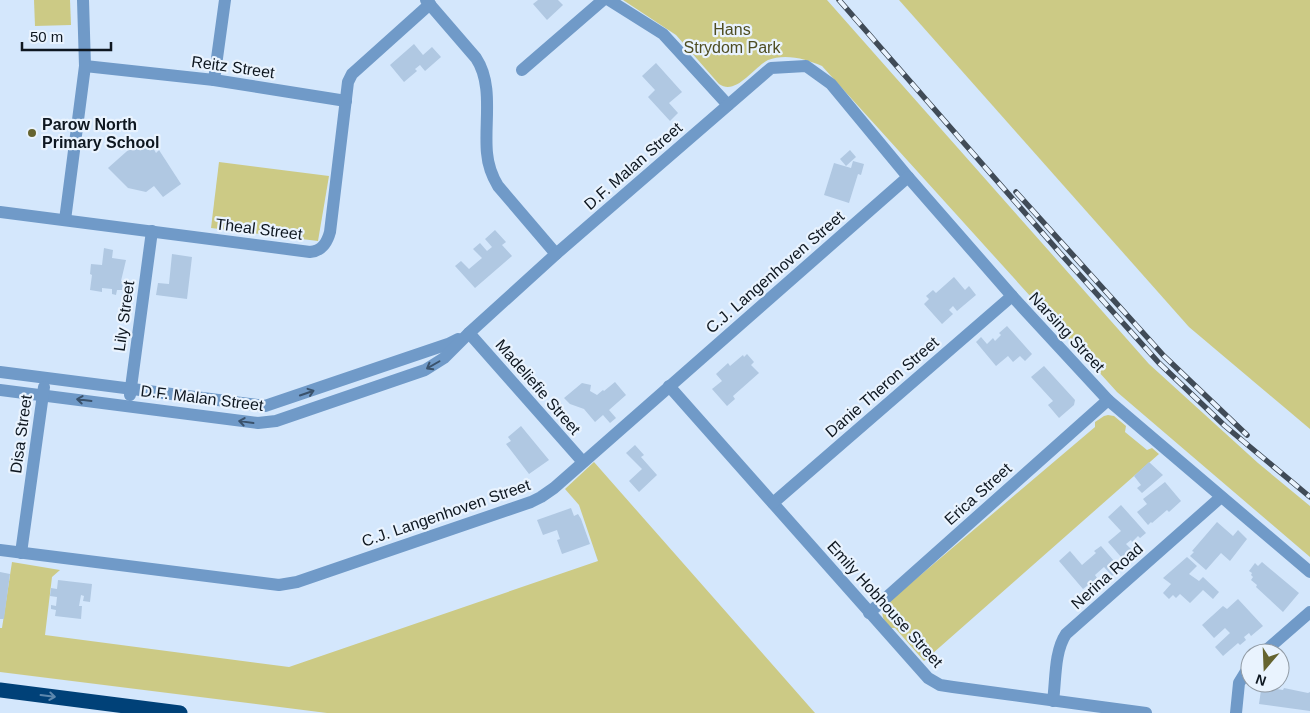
<svg xmlns="http://www.w3.org/2000/svg" width="1310" height="713" viewBox="0 0 1310 713" font-family="Helvetica,sans-serif">
	<style>
		.green { fill: #ccca85 }
		.building { fill: #b0c8e2 }
		.lines { fill: none; stroke-linecap: round; stroke-linejoin: round }
		.street { stroke: #709ac8; stroke-width: 12 }
		.highway { stroke: #004178; stroke-width: 15 }
		.rail-casing { stroke: #404b57; stroke-width: 5.5 }
		.rail { stroke: #e9f3fe; stroke-width: 4; stroke-dasharray: 11; stroke-linecap: butt }
		.oneway { stroke: #3a526c }
		.oneway2 { stroke: #5d88ae }
		.poi-dot { fill: #656430; stroke: #e9f3fe; stroke-width: 2 }
		.labels { text-anchor: middle; dominant-baseline: central; stroke-width: 4.5; stroke-linejoin: round; paint-order: stroke }
		.park-label { font-size: 16px; fill: #4e4d22; stroke: #e9f3fe }
		.street-label { font-size: 16px; fill: #0e1720; stroke: #e9f3fe }
		.poi-label { font-size: 16px; font-weight: bold; fill: #0e1720; stroke: #e9f3fe; text-anchor: start }
	</style>
	<rect width="100%" height="100%" fill="#d4e7fc"/>
	<g class="green">
		<path d="M34 0H70L71 25 35 26Z"/>
		<path d="M623 0H827L1149 364 1258 463 1310 506V557L1117 392 822 66C807 59 785 53 768 60 753 68 736 96 719 84L676 35Z"/>
		<path d="M899 0H1310V429L1189 327Z"/>
		<path d="M219 162 329 176 318 241 211 228Z"/>
		<path d="M1108 415 1114 416 1126 426 1125 432 1147 450 1152 448 1159 454 924 661 895 628H891C884 621 880 616 884 606L1095 427V422L1104 416Z"/>
		<path d="M594 462 815 713H327L0 672V628H2L12 562 60 570 52 577 45 635 289 667 598 561 579 505 565 489Z"/>
	</g>
	<g class="building">
		<path d="M538 0H558L563 5 547 20 533 4Z"/>
		<path d="M414 44 423 55 432 47 441 57 425 71 420 65 415 69 417 71 404 82 390 65Z"/>
		<path d="M656 63 682 92 669 103 678 113 670 121 648 97 655 90 642 76Z"/>
		<path d="M135 144 152 146 156 153 159 150 181 184 163 197 154 186 146 192 128 188 108 168Z"/>
		<path d="M850 150 856 157 846 166 840 159Z"/>
		<path d="M853 161 864 164 861 175 858 174 849 203 824 195 834 163 851 168Z"/>
		<path d="M495 230 506 242 502 245 512 256 475 288 455 266 461 261 469 269 482 258 473 249 480 243 487 251 492 247 485 239Z"/>
		<path d="M104 248 113 250 112 258 126 260 121 281H123L122 290H117L116 295 112 294V289L102 288V292L90 290 92 275 90 274 91 264 102 265Z"/>
		<path d="M172 254 192 257 187 299 156 295 158 283 169 284Z"/>
		<path d="M954 277 965 290 969 286 976 295 957 311 953 306 949 310 953 314 942 324 924 304 929 299 926 296 933 290 936 293Z"/>
		<path d="M1007 326 1032 354 1025 361 1020 356 1013 362 1008 356 996 366 976 342 981 337 987 344 993 338 995 341 1001 335 999 333Z"/>
		<path d="M747 354 754 362 751 365 759 373 733 396 735 399 727 406 712 389 722 381 716 374 728 363 730 366 743 355 744 357Z"/>
		<path d="M1044 366 1075 400 1074 405 1059 418 1048 405 1053 401 1031 377Z"/>
		<path d="M615 382 626 395 609 410 616 418 610 423 603 415 595 422 584 409 570 404 564 398 582 383 591 385 590 391 597 395 603 390 604 391Z"/>
		<path d="M521 426 549 460 529 474 506 444 511 441 508 437Z"/>
		<path d="M635 445 644 455 641 457 657 475 639 492 629 481 642 469 626 453Z"/>
		<path d="M1149 462 1163 475 1142 493 1137 488 1141 485 1134 476Z"/>
		<path d="M1165 482 1181 501 1169 512 1167 510 1152 523 1151 522 1148 525 1137 512 1147 504 1143 499Z"/>
		<path d="M1121 505 1146 533 1140 538 1138 536 1132 542 1131 540 1126 544 1132 550 1122 558 1108 542 1121 531 1108 517Z"/>
		<path d="M571 508 574 516 578 514 581 519 590 544 562 554 557 540 560 539 557 530 543 535 537 520Z"/>
		<path d="M1217 522 1233 536 1238 530 1247 539 1230 561 1221 553 1206 570 1190 556 1194 552 1192 551Z"/>
		<path d="M1101 546 1121 569 1112 576 1104 567 1095 575 1097 578 1083 589 1059 561 1070 551 1082 565 1096 553 1094 551Z"/>
		<path d="M1187 557 1197 566 1189 574 1199 581 1203 577 1219 592 1213 599 1203 590 1190 603 1180 594 1176 598 1173 595 1169 599 1163 593 1171 584 1163 578Z"/>
		<path d="M1262 562 1299 593 1283 612 1256 587 1257 585 1251 580 1253 577 1251 575 1252 573 1249 571 1255 563 1258 566Z"/>
		<path d="M0 572 10 574 4 619H0Z"/>
		<path d="M58 580 92 584 90 602 83 601 84 596 81 595 79 606H82L81 619 55 616 56 610 51 609V605L56 606 57 597 50 596 51 588 57 589Z"/>
		<path d="M1238 599 1263 626 1251 636 1249 633 1244 637 1246 640 1240 645 1238 643 1223 656 1215 647 1230 633 1225 628 1214 638 1202 625 1223 606 1227 609Z"/>
		<path d="M1262 683H1272L1271 688 1283 690 1284 688 1308 693 1310 692V711L1259 704Z"/>
	</g>
	<g class="lines">
		<g class="street">
			<path d="M426 0 476 58C494 85 484 123 487 153 488 165 492 176 498 186L556 254"/>
			<path d="M609 0 663 34 728 105"/>
			<path d="M85 66 214 80 346 101"/>
			<path d="M522 70 603 0"/>
			<path d="M214 80 225 0"/>
			<path d="M0 212 310 252C322 251 327 243 330 232L348 82 352 74 430 4"/>
			<path d="M65 220 85 66 83 0"/>
			<path d="M469 333 583 462"/>
			<path d="M0 372 265 406 448 344 458 339"/>
			<path d="M669 386 928 678 940 685 953 687 1146 713"/>
			<path d="M0 390 258 423 276 421 425 370 444 358 469 333 556 254 771 68 806 66 831 84 908 177 1012 296 1108 400 1310 572"/>
			<path d="M130 395 152 231"/>
			<path d="M773 503 1012 296"/>
			<path d="M0 550 279 585 297 582 531 502 541 497 554 488 908 177"/>
			<path d="M21 553 44 387"/>
			<path d="M869 613 1108 400"/>
			<path d="M1263 653 1310 612"/>
			<path d="M1053 701C1056 680 1054 652 1066 634L1221 497"/>
			<path d="M1236 713 1239 683 1250 665"/>
		</g>
		<path class="highway" d="M0 690 180 713"/>
		<g class="rail-casing">
			<g id="rail">
				<path d="M839 0 1060 253 1159 363 1225 426 1310 497"/>
				<path d="M1016 192 1164 356 1247 435"/>
			</g>
		</g>
		<use href="#rail" class="rail"/>
	</g>
	<defs><path id="oneway-shaft" d="M-6 0H5M1.5-3L5.5 0L1.5 3" fill="none" stroke-width="1.6" stroke-linecap="round" stroke-linejoin="round" transform="scale(1.25)"/></defs>
	<g class="oneway">
		<use href="#oneway-shaft" transform="translate(433 365) rotate(150)"/>
		<use href="#oneway-shaft" transform="translate(307 393) rotate(-19)"/>
		<use href="#oneway-shaft" transform="translate(84 400) rotate(-173)"/>
		<use href="#oneway-shaft" transform="translate(246 422) rotate(-172)"/>
	</g>
	<use class="oneway2" href="#oneway-shaft" transform="translate(48 696) rotate(7)"/>
	<circle class="poi-dot" cx="32" cy="133" r="5"/>
	<g class="labels">
		<g class="park-label">
			<text x="732" y="29">Hans<tspan x="732" dy="18">Strydom Park</tspan></text>
		</g>
		<g class="street-label">
			<text transform="translate(233 67) rotate(8)">Reitz Street</text>
			<text transform="translate(633 166) rotate(-41)">D.F. Malan Street</text>
			<text transform="translate(259 229) rotate(7)">Theal Street</text>
			<text transform="translate(775 272) rotate(-41)">C.J. Langenhoven Street</text>
			<text transform="translate(124 316) rotate(-82)">Lily Street</text>
			<text transform="translate(1067 332) rotate(47)">Narsing Street</text>
			<text transform="translate(538 387) rotate(49)">Madeliefie Street</text>
			<text transform="translate(882 387) rotate(-41)">Danie Theron Street</text>
			<text transform="translate(202 398) rotate(7)">D.F. Malan Street</text>
			<text transform="translate(21 434) rotate(-82)">Disa Street</text>
			<text transform="translate(978 494) rotate(-42)">Erica Street</text>
			<text transform="translate(446 513) rotate(-19)">C.J. Langenhoven Street</text>
			<text transform="translate(1107 576) rotate(-42)">Nerina Road</text>
			<text transform="translate(885 604) rotate(48)">Emily Hobhouse Street</text>
		</g>
		<g class="poi-label">
			<text x="42" y="124">Parow North<tspan x="42" dy="18">Primary School</tspan></text>
		</g>
	</g>
	<g transform="translate(1265 668) rotate(199)"><circle r="24" fill="#e9f3fe" stroke="#919ba5"/>
	<path d="M0-4L9 19L0 12L-9 19Z" fill="#656430"/>
	<text y="-8" font-size="14" font-weight="bold" text-anchor="middle" fill="#0e1720">N</text>
	</g>
	<path d="M22 42v8h89v-8" fill="none" stroke="#0e1720" stroke-width="2.5"/>
	<text x="30" y="42" font-size="15" fill="#0e1720" stroke="#e9f3fe" stroke-width="4" paint-order="stroke">50 m</text>
</svg>
